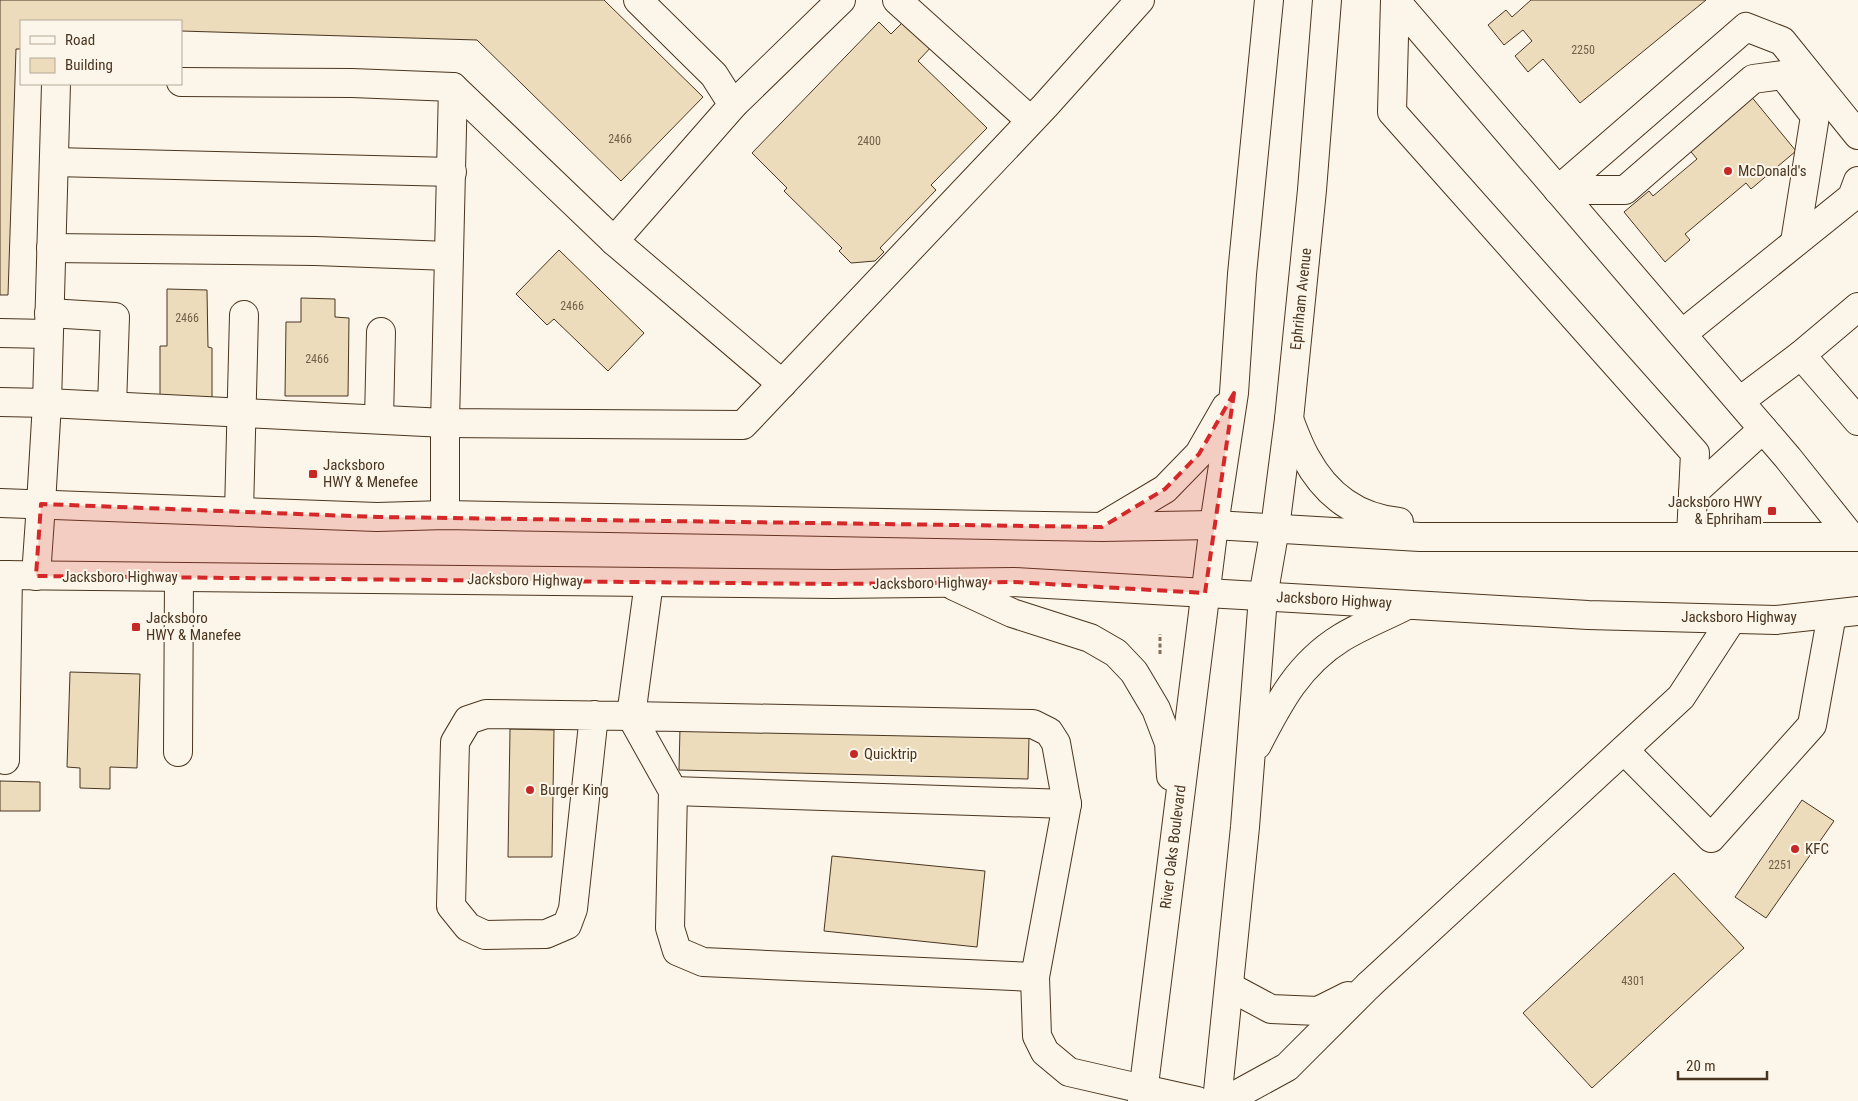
<svg xmlns="http://www.w3.org/2000/svg" width="1858" height="1101" viewBox="0 0 1858 1101" font-family="'Roboto Condensed',sans-serif">
	<style>
		.building { fill: #ecdcbc; stroke: #4a3520 }
		.lines { fill: none; stroke-linecap: round; stroke-linejoin: round }
		.minor-casing { stroke: #4a3520; stroke-width: 30 }
		.major-casing { stroke: #4a3520; stroke-width: 30 }
		.path { stroke: #7f6f5c; stroke-width: 3; stroke-dasharray: 4 2.5; stroke-linecap: butt }
		.minor { stroke: #fbf6e9; stroke-width: 28 }
		.major { stroke: #fbf6e9; stroke-width: 28 }
		.marked { fill: #d62828; fill-opacity: 0.2; stroke: #d62828; stroke-width: 4; stroke-dasharray: 10 6; stroke-linejoin: round }
		.poi-dot { fill: #c62828; stroke: #fbf6e9; stroke-width: 2 }
		.labels { text-anchor: middle; dominant-baseline: central; stroke-width: 4; stroke-linejoin: round; paint-order: stroke }
		.number-label { font-size: 12px; fill: #725f47 }
		.poi-label { font-size: 15px; fill: #4a3520; stroke: #fbf6e9; text-anchor: start }
		.street-label { font-size: 15px; fill: #4a3520; stroke: #fbf6e9 }
	</style>
	<rect width="100%" height="100%" fill="#fbf6e9"/>
	<g class="building">
		<path d="M0 0H604L703 97 621 181 477 40 181 31V21H21V49H16L8 295H0Z"/>
		<path d="M1531 0H1706L1580 103 1543 59 1528 72 1515 56 1532 41 1523 30 1504 45 1488 25 1506 10 1512 17Z"/>
		<path d="M907 18 934 44 918 61 987 128 931 185 936 190 880 248 884 252 875 261 851 263 839 251 842 248 784 191 787 188 752 153 879 22 891 34Z"/>
		<path d="M1750 95 1796 151 1751 189 1746 183 1685 234 1690 240 1665 262 1624 212 1649 191 1653 196 1697 159 1687 147Z"/>
		<path d="M559 250 644 333 608 371 554 319 547 325 516 294Z"/>
		<path d="M167 289 207 290 208 347 212 348V398L160 397V346H167Z"/>
		<path d="M301 298 335 299V317L349 318 348 396H285L286 322H301Z"/>
		<path d="M70 672 140 674 137 768 110 767V789L80 788V768L67 767Z"/>
		<path d="M680 728 1029 737 1028 779 679 770Z"/>
		<path d="M510 729 554 730 552 857H508Z"/>
		<path d="M0 781 40 782V811H0Z"/>
		<path d="M1802 800 1834 821 1766 918 1735 897Z"/>
		<path d="M832 856 985 871 977 947 824 931Z"/>
		<path d="M1674 873 1744 948 1592 1088 1523 1013Z"/>
	</g>
	<g class="lines">
		<g class="minor-casing">
			<g id="minor">
				<path d="M638 0 714 75 733 105 614 241 782 384"/>
				<path d="M897 0 1030 120"/>
				<path d="M1395 0 1788 458 1851 537"/>
				<path d="M1395 0 1392 112 1695 453 1691 536"/>
				<path d="M181 82 352 83 453 87 445 423V515"/>
				<path d="M453 87 614 241"/>
				<path d="M733 105 841 0"/>
				<path d="M54 162 452 172"/>
				<path d="M1558 190H1625L1753 79 1783 75 1815 116 1795 242"/>
				<path d="M1558 190 1746 27 1782 41 1858 135"/>
				<path d="M51 248 315 251 449 256"/>
				<path d="M1858 307 1801 355 1858 421"/>
				<path d="M49 313 115 317 112 406"/>
				<path d="M0 333 48 334"/>
				<path d="M1682 334 1852 197 1858 181"/>
				<path d="M1740 401 1801 355"/>
				<path d="M0 402 47 403 56 84"/>
				<path d="M379 419 381 332"/>
				<path d="M1693 493 1763 429"/>
				<path d="M41 504 47 403 445 423 743 425 1045 106 1140 0"/>
				<path d="M239 512 244 315"/>
				<path d="M594 715 573 909 567 925 546 934 485 935 468 927 451 906 455 742 468 720 486 714 631 716 649 582"/>
				<path d="M631 716 1033 724 1049 732 1056 743 1067 804 1035 977 703 962 677 951 670 928 673 791Z"/>
				<path d="M1624 750 1711 838 1812 725 1832 614"/>
				<path d="M178 752 179 577"/>
				<path d="M5 760 8 575"/>
				<path d="M673 791 1067 804"/>
				<path d="M1035 977 1037 1036 1045 1052 1069 1072 1143 1089"/>
				<path d="M1369 985 1681 697 1732 619"/>
			</g>
		</g>
		<g class="major-casing">
			<g id="major">
				<path d="M1289 419C1294 432 1299 446 1306 458 1326 495 1357 518 1399 522"/>
				<path d="M0 503 377 517 445 515 1102 527 1214 525 1420 537H1858"/>
				<path d="M1103 526 1165 489 1199 454 1226 407"/>
				<path d="M0 575 833 584 1014 582 1588 615 1776 620 1858 611"/>
				<path d="M36 576 41 504"/>
				<path d="M954 586 1012 613 1090 638 1116 653 1134 672 1156 709 1169 743 1171 776"/>
				<path d="M1257 745C1279 702 1299 664 1341 638 1362 625 1386 616 1407 605"/>
				<path d="M1230 987 1271 1009 1318 1011 1348 996"/>
				<path d="M1143 1089 1197 1101"/>
				<path d="M1142 1101 1214 525 1234 393 1242 274 1269 0"/>
				<path d="M1217 1101 1245 827 1263 597 1275 528 1289 419 1312 190 1327 0"/>
				<path d="M1225 1101 1287 1067 1369 985"/>
			</g>
		</g>
		<path class="path" d="M1160 654V634"/>
		<use href="#minor" class="minor"/>
		<use href="#major" class="major"/>
	</g>
	<path class="marked" d="M1234 393 1205 593 1014 582 833 584 36 576 41 504 377 517 1102 527 1165 489 1199 454Z"/>
	<g class="poi-dot">
		<circle cx="1728" cy="171" r="5"/>
		<rect x="308" y="469" width="10" height="10" rx="2.5"/>
		<rect x="1767" y="506" width="10" height="10" rx="2.5"/>
		<rect x="131" y="622" width="10" height="10" rx="2.5"/>
		<circle cx="854" cy="754" r="5"/>
		<circle cx="530" cy="790" r="5"/>
		<circle cx="1795" cy="849" r="5"/>
	</g>
	<g class="labels">
		<g class="number-label">
			<text x="1583" y="50">2250</text>
			<text x="620" y="139">2466</text>
			<text x="869" y="141">2400</text>
			<text x="572" y="306">2466</text>
			<text x="187" y="318">2466</text>
			<text x="317" y="359">2466</text>
			<text x="1780" y="865">2251</text>
			<text x="1633" y="981">4301</text>
		</g>
		<g class="poi-label">
			<text x="1738" y="171">McDonald's</text>
			<text x="323" y="465">Jacksboro<tspan x="323" dy="17">HWY &amp; Menefee</tspan></text>
			<text x="1762" y="502" text-anchor="end">Jacksboro HWY<tspan x="1762" dy="17">&amp; Ephriham</tspan></text>
			<text x="146" y="618">Jacksboro<tspan x="146" dy="17">HWY &amp; Manefee</tspan></text>
			<text x="864" y="754">Quicktrip</text>
			<text x="540" y="790">Burger King</text>
			<text x="1805" y="849">KFC</text>
		</g>
		<g class="street-label">
			<text transform="translate(1301 299) rotate(-84)">Ephriham Avenue</text>
			<text x="120" y="577">Jacksboro Highway</text>
			<text transform="translate(525 580) rotate(1)">Jacksboro Highway</text>
			<text transform="translate(930 583) rotate(-1)">Jacksboro Highway</text>
			<text transform="translate(1334 600) rotate(3)">Jacksboro Highway</text>
			<text x="1739" y="617">Jacksboro Highway</text>
			<text transform="translate(1173 847) rotate(-83)">River Oaks Boulevard</text>
		</g>
	</g>
	<rect x="20" y="20" width="162" height="65" fill="#fbf6e9" stroke="#b4a999"/>
	<rect x="30" y="36" width="25" height="8" fill="#fbf6e9" stroke="#b4a999"/>
	<text x="65" y="45" font-size="15" fill="#4a3520">Road</text>
	<rect x="30" y="58" width="25" height="15" fill="#ecdcbc" stroke="#b4a999"/>
	<text x="65" y="70" font-size="15" fill="#4a3520">Building</text>
	<path d="M1678 1071v8h89v-8" fill="none" stroke="#4a3520" stroke-width="2.5"/>
	<text x="1686" y="1071" font-size="15" fill="#4a3520" stroke="#fbf6e9" stroke-width="4" paint-order="stroke">20 m</text>
</svg>
